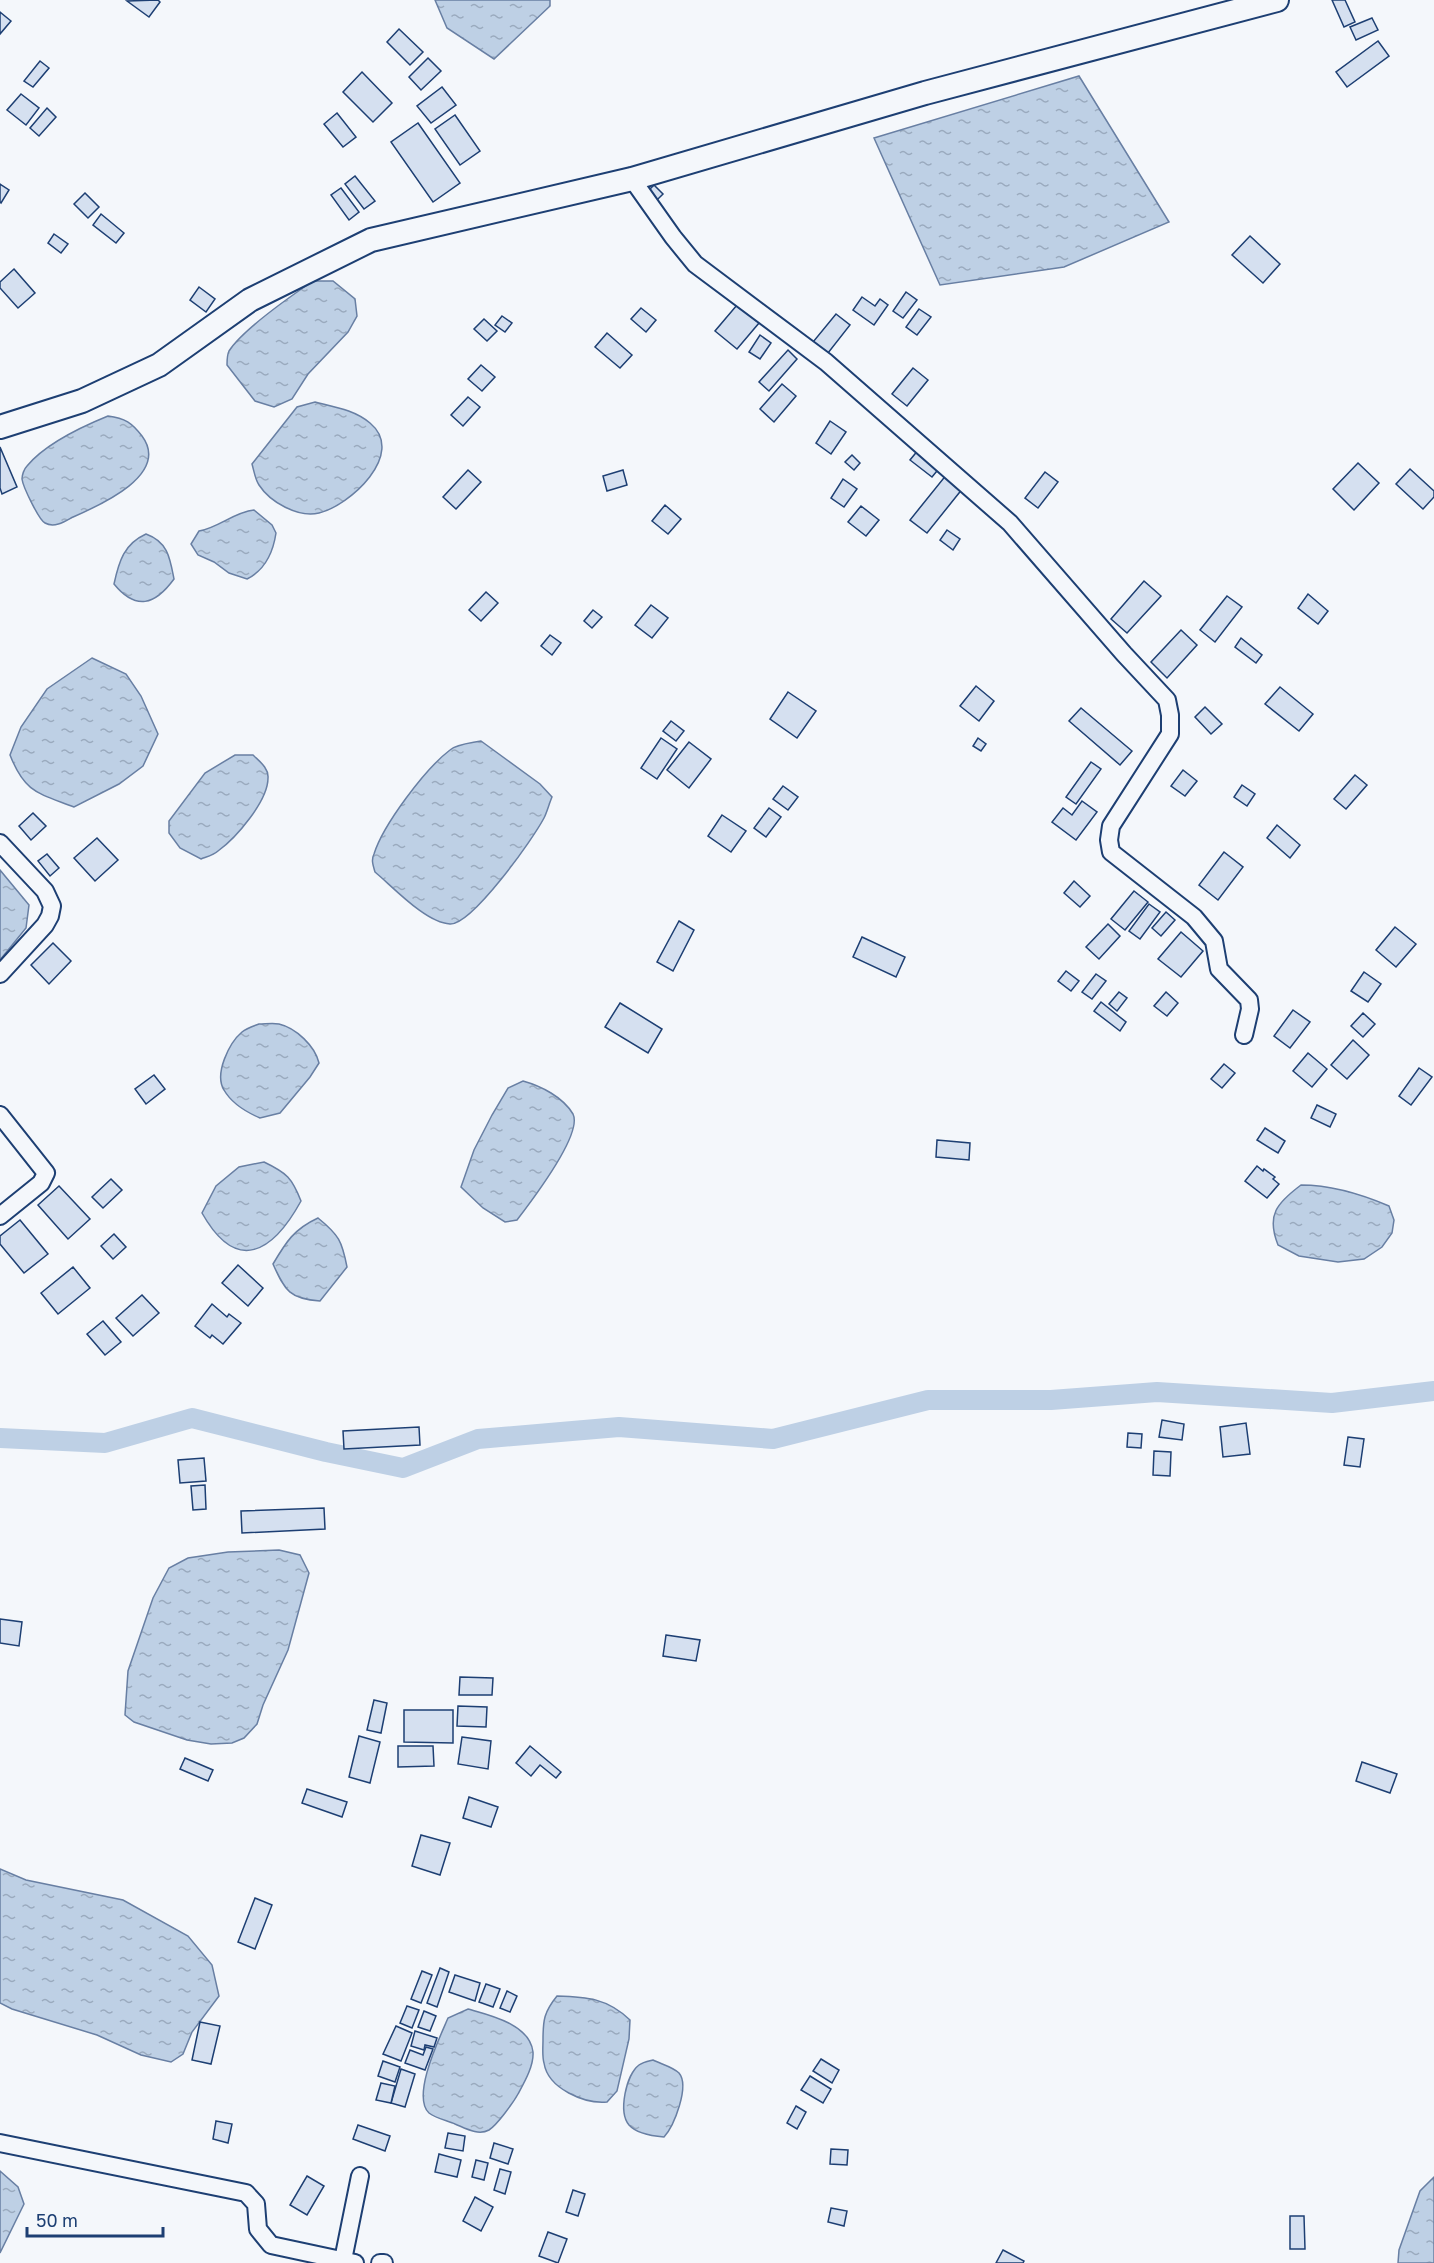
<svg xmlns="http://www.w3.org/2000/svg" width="1434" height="2263" viewBox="0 0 1434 2263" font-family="'Golos Text',sans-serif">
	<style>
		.water { fill: url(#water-ripples); stroke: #687fa3; stroke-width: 1.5 }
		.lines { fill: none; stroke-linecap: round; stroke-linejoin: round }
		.canal { stroke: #bed0e5; stroke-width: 20 }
		.building { fill: #d5e0f0; stroke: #1d3f73; stroke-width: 1.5 }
		.street-casing { stroke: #1d3f73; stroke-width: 20 }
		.secondary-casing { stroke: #1d3f73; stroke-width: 26 }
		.street { stroke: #f4f7fb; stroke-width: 16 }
		.secondary { stroke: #f4f7fb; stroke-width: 22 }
	</style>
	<defs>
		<pattern id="water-ripples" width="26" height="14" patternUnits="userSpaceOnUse" patternTransform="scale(1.5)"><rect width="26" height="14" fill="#bed0e5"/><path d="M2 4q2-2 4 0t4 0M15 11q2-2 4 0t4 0" fill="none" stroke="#9aaabe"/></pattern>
	</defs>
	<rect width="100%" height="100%" fill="#f4f7fb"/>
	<g class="water">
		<path d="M435 0H550V6L494 59 447 28Z"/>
		<path d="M1079 76 1169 222 1064 267 940 285 874 138Z"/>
		<path d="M313 281H333L355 299 357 316 348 332 308 374 292 399 274 407 255 401 227 365C227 360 227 355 229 351 243 329 291 296 313 281Z"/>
		<path d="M315 402C335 407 355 410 370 423 407 454 349 506 319 513 298 518 270 502 259 485 255 479 254 471 252 464L297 407Z"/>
		<path d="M108 416C125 418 132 423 142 436 171 475 98 506 71 518 64 522 54 528 45 523 39 520 23 487 22 479 22 475 24 469 27 466 46 443 81 427 108 416Z"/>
		<path d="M254 510 272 525 276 533C273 553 265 570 247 579L229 573 214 562 198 555 191 544 199 531C218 528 234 512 254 510Z"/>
		<path d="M146 534C168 542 170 558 174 579 155 605 136 611 114 584 119 561 124 544 146 534Z"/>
		<path d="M92 658 126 674 141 696 158 734 143 766 119 784 74 807C38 793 25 793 10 755L21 727 47 689Z"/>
		<path d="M481 741 540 784 552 797C549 804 547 812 544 818 533 839 472 925 450 924 426 923 393 887 375 872 373 865 371 860 374 854 383 825 425 769 450 750 457 744 472 743 481 741Z"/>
		<path d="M235 755H253C259 761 269 768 268 778 268 801 236 838 218 851 214 855 206 857 201 859L180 848 169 833V821L205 773Z"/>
		<path d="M0 870 29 905 26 928 0 960Z"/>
		<path d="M259 1024C265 1024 273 1023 279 1024 296 1028 315 1046 319 1063L310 1077 280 1113 260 1118C246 1112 232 1104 224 1090 214 1074 229 1043 242 1032 247 1028 254 1026 259 1024Z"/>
		<path d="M523 1081C541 1086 563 1097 573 1114 583 1134 530 1203 517 1220L505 1222 483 1208 461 1187 474 1150 492 1115 508 1088Z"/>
		<path d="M264 1162C287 1173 292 1178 301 1201 273 1252 237 1275 202 1213L216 1186 239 1167Z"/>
		<path d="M1301 1185C1331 1185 1361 1194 1389 1206L1394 1220 1392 1233 1382 1247 1364 1259 1338 1262 1299 1256 1278 1245C1266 1215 1277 1203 1301 1185Z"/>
		<path d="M318 1218C339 1235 342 1241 347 1267L320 1301C290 1299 285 1291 273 1264 286 1242 294 1229 318 1218Z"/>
		<path d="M279 1550 300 1555 309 1573 288 1650 263 1705 257 1724 244 1738 232 1743 211 1744 187 1740 134 1722 125 1715 128 1671 153 1598 169 1568 188 1558 228 1552Z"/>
		<path d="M0 1869 26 1880 123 1900 188 1936 212 1965 219 1996 192 2032 183 2054 171 2062 141 2055 97 2035 12 2009 0 2003Z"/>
		<path d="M557 1996C587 1997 607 1998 630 2020L629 2039 617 2091 607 2102C585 2104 548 2089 544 2063 542 2056 543 2047 543 2040 543 2020 544 2012 557 1996Z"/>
		<path d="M468 2009C489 2015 530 2024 533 2052 534 2066 524 2083 518 2094 513 2103 497 2125 489 2130 478 2136 465 2128 455 2124 448 2121 435 2118 429 2113 411 2096 440 2037 448 2018Z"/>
		<path d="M653 2060C661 2064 673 2067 679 2073 690 2086 674 2126 664 2137 652 2136 637 2134 629 2125 618 2112 626 2075 639 2065 643 2062 649 2061 653 2060Z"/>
		<path d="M0 2171 18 2187 24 2204 0 2253Z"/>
		<path d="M1434 2177V2263H1398L1399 2250 1420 2191Z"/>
	</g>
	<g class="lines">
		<path class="canal" d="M0 1438 105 1443 192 1418 326 1452 403 1468 478 1439 619 1427 773 1439 928 1400H1051L1157 1392 1332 1403 1434 1391"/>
	</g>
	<g class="building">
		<path d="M158 0 160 2 149 17 127 1Z"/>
		<path d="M1332 0H1345L1355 22 1344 27Z"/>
		<path d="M0 12 11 21 0 34Z"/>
		<path d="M1372 18 1378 30 1356 40 1350 27Z"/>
		<path d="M399 29 423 52 410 65 387 42Z"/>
		<path d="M1378 41 1389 56 1347 87 1336 72Z"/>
		<path d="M428 58 441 71 421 90 409 77Z"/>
		<path d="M40 61 49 68 33 87 24 81Z"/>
		<path d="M362 72 392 103 373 122 343 92Z"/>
		<path d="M442 87 456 105 431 123 417 106Z"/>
		<path d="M21 94 39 108 26 125 7 110Z"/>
		<path d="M47 108 56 117 39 136 30 128Z"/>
		<path d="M337 113 356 137 343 147 324 124Z"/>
		<path d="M455 115 480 151 460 165 435 129Z"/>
		<path d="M418 123 460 183 433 202 391 142Z"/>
		<path d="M355 176 375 201 364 209 345 184Z"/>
		<path d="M0 184 9 190 1 203 0 202Z"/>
		<path d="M654 185 663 194 656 201 648 191Z"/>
		<path d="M341 188 359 212 349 220 331 195Z"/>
		<path d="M85 193 99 207 88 218 74 204Z"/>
		<path d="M101 214 124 233 116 243 93 225Z"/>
		<path d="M54 234 68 244 61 253 48 243Z"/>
		<path d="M1250 236 1280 264 1263 283 1232 255Z"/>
		<path d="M14 269 35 293 18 308 0 288V282Z"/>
		<path d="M199 287 215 299 206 312 190 300Z"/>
		<path d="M906 292 917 300 903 318 893 311Z"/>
		<path d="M862 297 875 306 880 299 888 305 874 325 853 310Z"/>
		<path d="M737 305 759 323 737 349 715 331Z"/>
		<path d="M641 308 656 320 646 332 631 319Z"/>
		<path d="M919 309 931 317 917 335 906 327Z"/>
		<path d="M836 314 850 325 828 353 813 342Z"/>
		<path d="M502 316 512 323 505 332 495 325Z"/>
		<path d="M484 319 497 331 487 341 474 329Z"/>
		<path d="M607 333 632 355 620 368 595 347Z"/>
		<path d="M760 335 771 343 760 359 749 352Z"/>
		<path d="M788 350 797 359 769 391 759 382Z"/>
		<path d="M481 365 495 377 482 391 468 379Z"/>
		<path d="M913 368 928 380 907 406 892 394Z"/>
		<path d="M782 384 796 396 774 422 760 409Z"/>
		<path d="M468 397 480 407 463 426 451 415Z"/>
		<path d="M830 421 846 432 831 454 816 443Z"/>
		<path d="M0 447 17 487 2 494 0 488Z"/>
		<path d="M919 449 941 466 932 477 910 460Z"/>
		<path d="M852 455 860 463 854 470 845 462Z"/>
		<path d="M1358 463 1379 483 1354 510 1333 489Z"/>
		<path d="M1410 469 1434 491V497L1423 509 1396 484Z"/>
		<path d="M468 470 481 482 456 509 443 497Z"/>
		<path d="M623 470 627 485 607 491 603 476Z"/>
		<path d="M1045 472 1058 482 1038 508 1025 498Z"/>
		<path d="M947 474 963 488 927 533 910 520Z"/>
		<path d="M843 479 857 489 844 507 831 498Z"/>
		<path d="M665 505 681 519 668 534 652 521Z"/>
		<path d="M861 506 879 520 866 536 848 522Z"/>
		<path d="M947 530 960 539 953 550 940 540Z"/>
		<path d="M1144 581 1161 596 1127 633 1111 619Z"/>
		<path d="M486 592 498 603 481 621 469 610Z"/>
		<path d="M1308 594 1328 611 1318 624 1298 608Z"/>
		<path d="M1227 596 1242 607 1215 642 1200 630Z"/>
		<path d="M651 605 668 618 652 638 635 625Z"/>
		<path d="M593 610 602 617 592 628 584 621Z"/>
		<path d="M1181 630 1197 645 1167 678 1151 662Z"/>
		<path d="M550 635 561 643 552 655 541 646Z"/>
		<path d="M1241 638 1262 655 1256 663 1235 647Z"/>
		<path d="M976 686 994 701 979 721 960 706Z"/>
		<path d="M1280 687 1313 714 1299 731 1265 704Z"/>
		<path d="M788 692 816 711 797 738 770 719Z"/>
		<path d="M1205 707 1222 724 1211 734 1195 717Z"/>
		<path d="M1081 708 1132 751 1120 765 1069 721Z"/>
		<path d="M671 721 684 731 676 741 663 731Z"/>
		<path d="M661 738 677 749 657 779 641 768Z"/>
		<path d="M978 738 986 744 981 751 973 746Z"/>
		<path d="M689 742 711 759 689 788 667 770Z"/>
		<path d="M1091 762 1101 769 1076 804 1066 797Z"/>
		<path d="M1183 770 1197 781 1185 796 1171 786Z"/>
		<path d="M1355 775 1367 785 1346 809 1334 799Z"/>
		<path d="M1242 785 1255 794 1247 806 1234 797Z"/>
		<path d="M783 786 798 797 788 810 773 799Z"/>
		<path d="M1082 801 1097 812 1076 840 1052 822 1063 808 1072 815Z"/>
		<path d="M769 808 781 817 766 837 754 828Z"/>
		<path d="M33 813 46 826 31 840 19 826Z"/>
		<path d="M722 815 746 831 731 852 708 836Z"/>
		<path d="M1277 825 1300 845 1290 858 1267 838Z"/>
		<path d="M97 838 118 860 95 881 74 858Z"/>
		<path d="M1224 852 1243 867 1218 900 1199 885Z"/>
		<path d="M47 854 59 868 50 876 38 861Z"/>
		<path d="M1074 881 1090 896 1080 907 1064 893Z"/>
		<path d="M1134 891 1148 902 1125 930 1111 919Z"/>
		<path d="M1149 904 1160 912 1140 939 1129 931Z"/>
		<path d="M1166 912 1175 920 1161 936 1152 928Z"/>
		<path d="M679 921 694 930 673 971 657 962Z"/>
		<path d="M1108 924 1120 936 1099 959 1086 947Z"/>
		<path d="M1395 927 1416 944 1396 967 1376 950Z"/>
		<path d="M1181 932 1203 951 1181 977 1158 959Z"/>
		<path d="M862 937 905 957 896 977 853 957Z"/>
		<path d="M53 943 71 961 49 984 31 965Z"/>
		<path d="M1066 971 1079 981 1071 991 1058 981Z"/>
		<path d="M1364 972 1381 984 1368 1002 1351 991Z"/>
		<path d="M1096 974 1106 981 1092 999 1082 992Z"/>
		<path d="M1119 992 1127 998 1117 1011 1109 1004Z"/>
		<path d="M1166 992 1178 1003 1167 1016 1154 1006Z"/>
		<path d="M1101 1002 1126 1022 1120 1031 1094 1011Z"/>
		<path d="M620 1003 662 1029 648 1053 605 1027Z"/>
		<path d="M1293 1010 1310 1022 1290 1048 1274 1036Z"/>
		<path d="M1363 1013 1375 1024 1363 1037 1351 1026Z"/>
		<path d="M1353 1040 1369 1055 1347 1079 1331 1065Z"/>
		<path d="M1308 1053 1327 1069 1312 1087 1293 1071Z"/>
		<path d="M1224 1064 1235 1073 1222 1088 1211 1079Z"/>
		<path d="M1419 1068 1432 1077 1411 1105 1399 1096Z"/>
		<path d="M154 1075 165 1089 146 1104 135 1089Z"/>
		<path d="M1317 1105 1336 1114 1330 1127 1311 1118Z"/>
		<path d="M1265 1128 1285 1141 1278 1153 1257 1140Z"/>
		<path d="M937 1140 970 1143 969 1160 936 1157Z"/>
		<path d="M1257 1166 1263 1171 1264 1169 1275 1177 1273 1179 1279 1184 1267 1198 1245 1181Z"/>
		<path d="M111 1179 122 1190 103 1208 92 1197Z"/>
		<path d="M59 1186 90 1219 68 1239 38 1205Z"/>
		<path d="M20 1220 48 1254 24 1273 0 1244V1236Z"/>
		<path d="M114 1234 126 1247 113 1259 101 1246Z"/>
		<path d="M238 1265 263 1288 248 1306 222 1283Z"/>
		<path d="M73 1267 90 1288 58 1314 41 1293Z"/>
		<path d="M142 1295 159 1313 133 1336 116 1318Z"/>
		<path d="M212 1304 227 1317 229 1314 241 1323 223 1344 212 1335 210 1338 195 1326Z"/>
		<path d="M103 1321 121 1342 105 1355 87 1334Z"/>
		<path d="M1162 1420 1184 1424 1182 1440 1159 1437Z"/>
		<path d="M1246 1423 1250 1454 1223 1457 1220 1427Z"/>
		<path d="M419 1427 420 1445 344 1449 343 1431Z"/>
		<path d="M1128 1433 1142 1434 1141 1448 1127 1447Z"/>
		<path d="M1348 1437 1364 1439 1360 1467 1344 1465Z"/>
		<path d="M1154 1451 1171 1452 1170 1476 1153 1475Z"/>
		<path d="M204 1458 206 1481 180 1483 178 1460Z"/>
		<path d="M205 1485 206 1509 193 1510 191 1486Z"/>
		<path d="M324 1508 325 1529 242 1533 241 1511Z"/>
		<path d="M0 1619 22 1622 19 1646 0 1643Z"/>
		<path d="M666 1635 700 1640 696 1661 663 1656Z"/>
		<path d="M460 1677 493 1678 492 1695H459Z"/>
		<path d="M374 1700 387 1703 381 1733 367 1730Z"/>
		<path d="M458 1706 487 1707 486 1727 457 1726Z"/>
		<path d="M404 1710H453V1743L404 1742Z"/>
		<path d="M359 1736 380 1742 370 1783 349 1777Z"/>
		<path d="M462 1737 491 1741 488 1769 458 1764Z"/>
		<path d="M398 1746H433L434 1766 398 1767Z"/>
		<path d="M530 1746 561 1772 556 1778 540 1765 531 1776 516 1763Z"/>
		<path d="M185 1758 213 1770 208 1781 180 1769Z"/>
		<path d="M1362 1762 1397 1774 1390 1793 1356 1781Z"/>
		<path d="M307 1789 347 1802 342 1817 302 1803Z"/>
		<path d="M469 1797 498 1807 491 1827 463 1818Z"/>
		<path d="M421 1835 450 1843 440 1875 412 1866Z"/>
		<path d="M255 1898 272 1905 255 1949 238 1942Z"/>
		<path d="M440 1968 449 1972 437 2007 427 2003Z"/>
		<path d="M422 1971 432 1975 421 2003 411 1999Z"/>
		<path d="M455 1975 480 1983 475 2001 449 1992Z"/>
		<path d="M486 1984 500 1989 493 2007 479 2002Z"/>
		<path d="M507 1991 517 1996 510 2012 500 2008Z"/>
		<path d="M407 2006 419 2010 412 2028 400 2023Z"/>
		<path d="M424 2011 436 2016 430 2031 418 2027Z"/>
		<path d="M200 2022 220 2026 211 2064 192 2060Z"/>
		<path d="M396 2026 412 2033 401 2061 383 2054Z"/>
		<path d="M415 2031 437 2038 434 2047 425 2045 424 2050 411 2046Z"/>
		<path d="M426 2047 433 2049 425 2070 405 2063 410 2050 423 2055Z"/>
		<path d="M821 2059 839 2070 832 2083 813 2071Z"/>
		<path d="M383 2061 400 2067 395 2082 378 2076Z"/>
		<path d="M401 2069 415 2074 405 2107 391 2103Z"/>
		<path d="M810 2076 831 2089 823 2103 801 2090Z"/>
		<path d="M381 2083 395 2086 391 2103 376 2100Z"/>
		<path d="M796 2106 806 2112 797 2129 787 2123Z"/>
		<path d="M216 2121 232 2124 228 2143 213 2139Z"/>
		<path d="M358 2125 390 2136 385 2151 353 2139Z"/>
		<path d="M448 2133 465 2136 463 2151 445 2148Z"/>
		<path d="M494 2143 513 2149 508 2164 490 2158Z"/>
		<path d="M831 2149 848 2150 847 2165 830 2164Z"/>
		<path d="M439 2154 461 2160 457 2177 435 2172Z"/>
		<path d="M476 2160 488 2163 484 2180 472 2177Z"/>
		<path d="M500 2169 511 2172 505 2194 494 2190Z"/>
		<path d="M307 2176 324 2186 307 2215 290 2205Z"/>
		<path d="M573 2190 585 2194 578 2216 566 2212Z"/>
		<path d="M475 2197 493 2207 481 2231 463 2221Z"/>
		<path d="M831 2208 847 2211 844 2226 828 2222Z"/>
		<path d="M1290 2216H1304L1305 2249H1290Z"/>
		<path d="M548 2232 567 2239 558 2263 539 2256Z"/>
		<path d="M1003 2250 1024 2261 1023 2263H996Z"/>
	</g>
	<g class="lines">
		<g class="street-casing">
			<g id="street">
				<path d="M632 179 673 237 695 264 826 362 1010 523 1124 654 1167 700 1170 715V734L1111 826 1109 840 1111 852 1194 917 1214 941 1219 969 1249 1000 1250 1009 1244 1035"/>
				<path d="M0 843 45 891 52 906 50 916 45 925 0 974"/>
				<path d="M0 1115 46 1173 41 1183 0 1216"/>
				<path d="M0 2143 246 2193 256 2204 258 2229 271 2245 355 2263"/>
				<path d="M343 2260 360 2176"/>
				<path d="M380 2263H384"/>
			</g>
		</g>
		<g class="secondary-casing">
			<path id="secondary" d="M0 427 82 401 159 365 250 300 371 240 632 179 925 93 1277 0"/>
		</g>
		<use href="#street" class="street"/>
		<use href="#secondary" class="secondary"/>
	</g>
	<path d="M27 2227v9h136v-9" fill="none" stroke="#1d3f73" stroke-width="3"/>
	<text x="36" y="2227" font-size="18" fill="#1d3f73" stroke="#f4f7fb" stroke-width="4.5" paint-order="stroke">50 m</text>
</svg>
